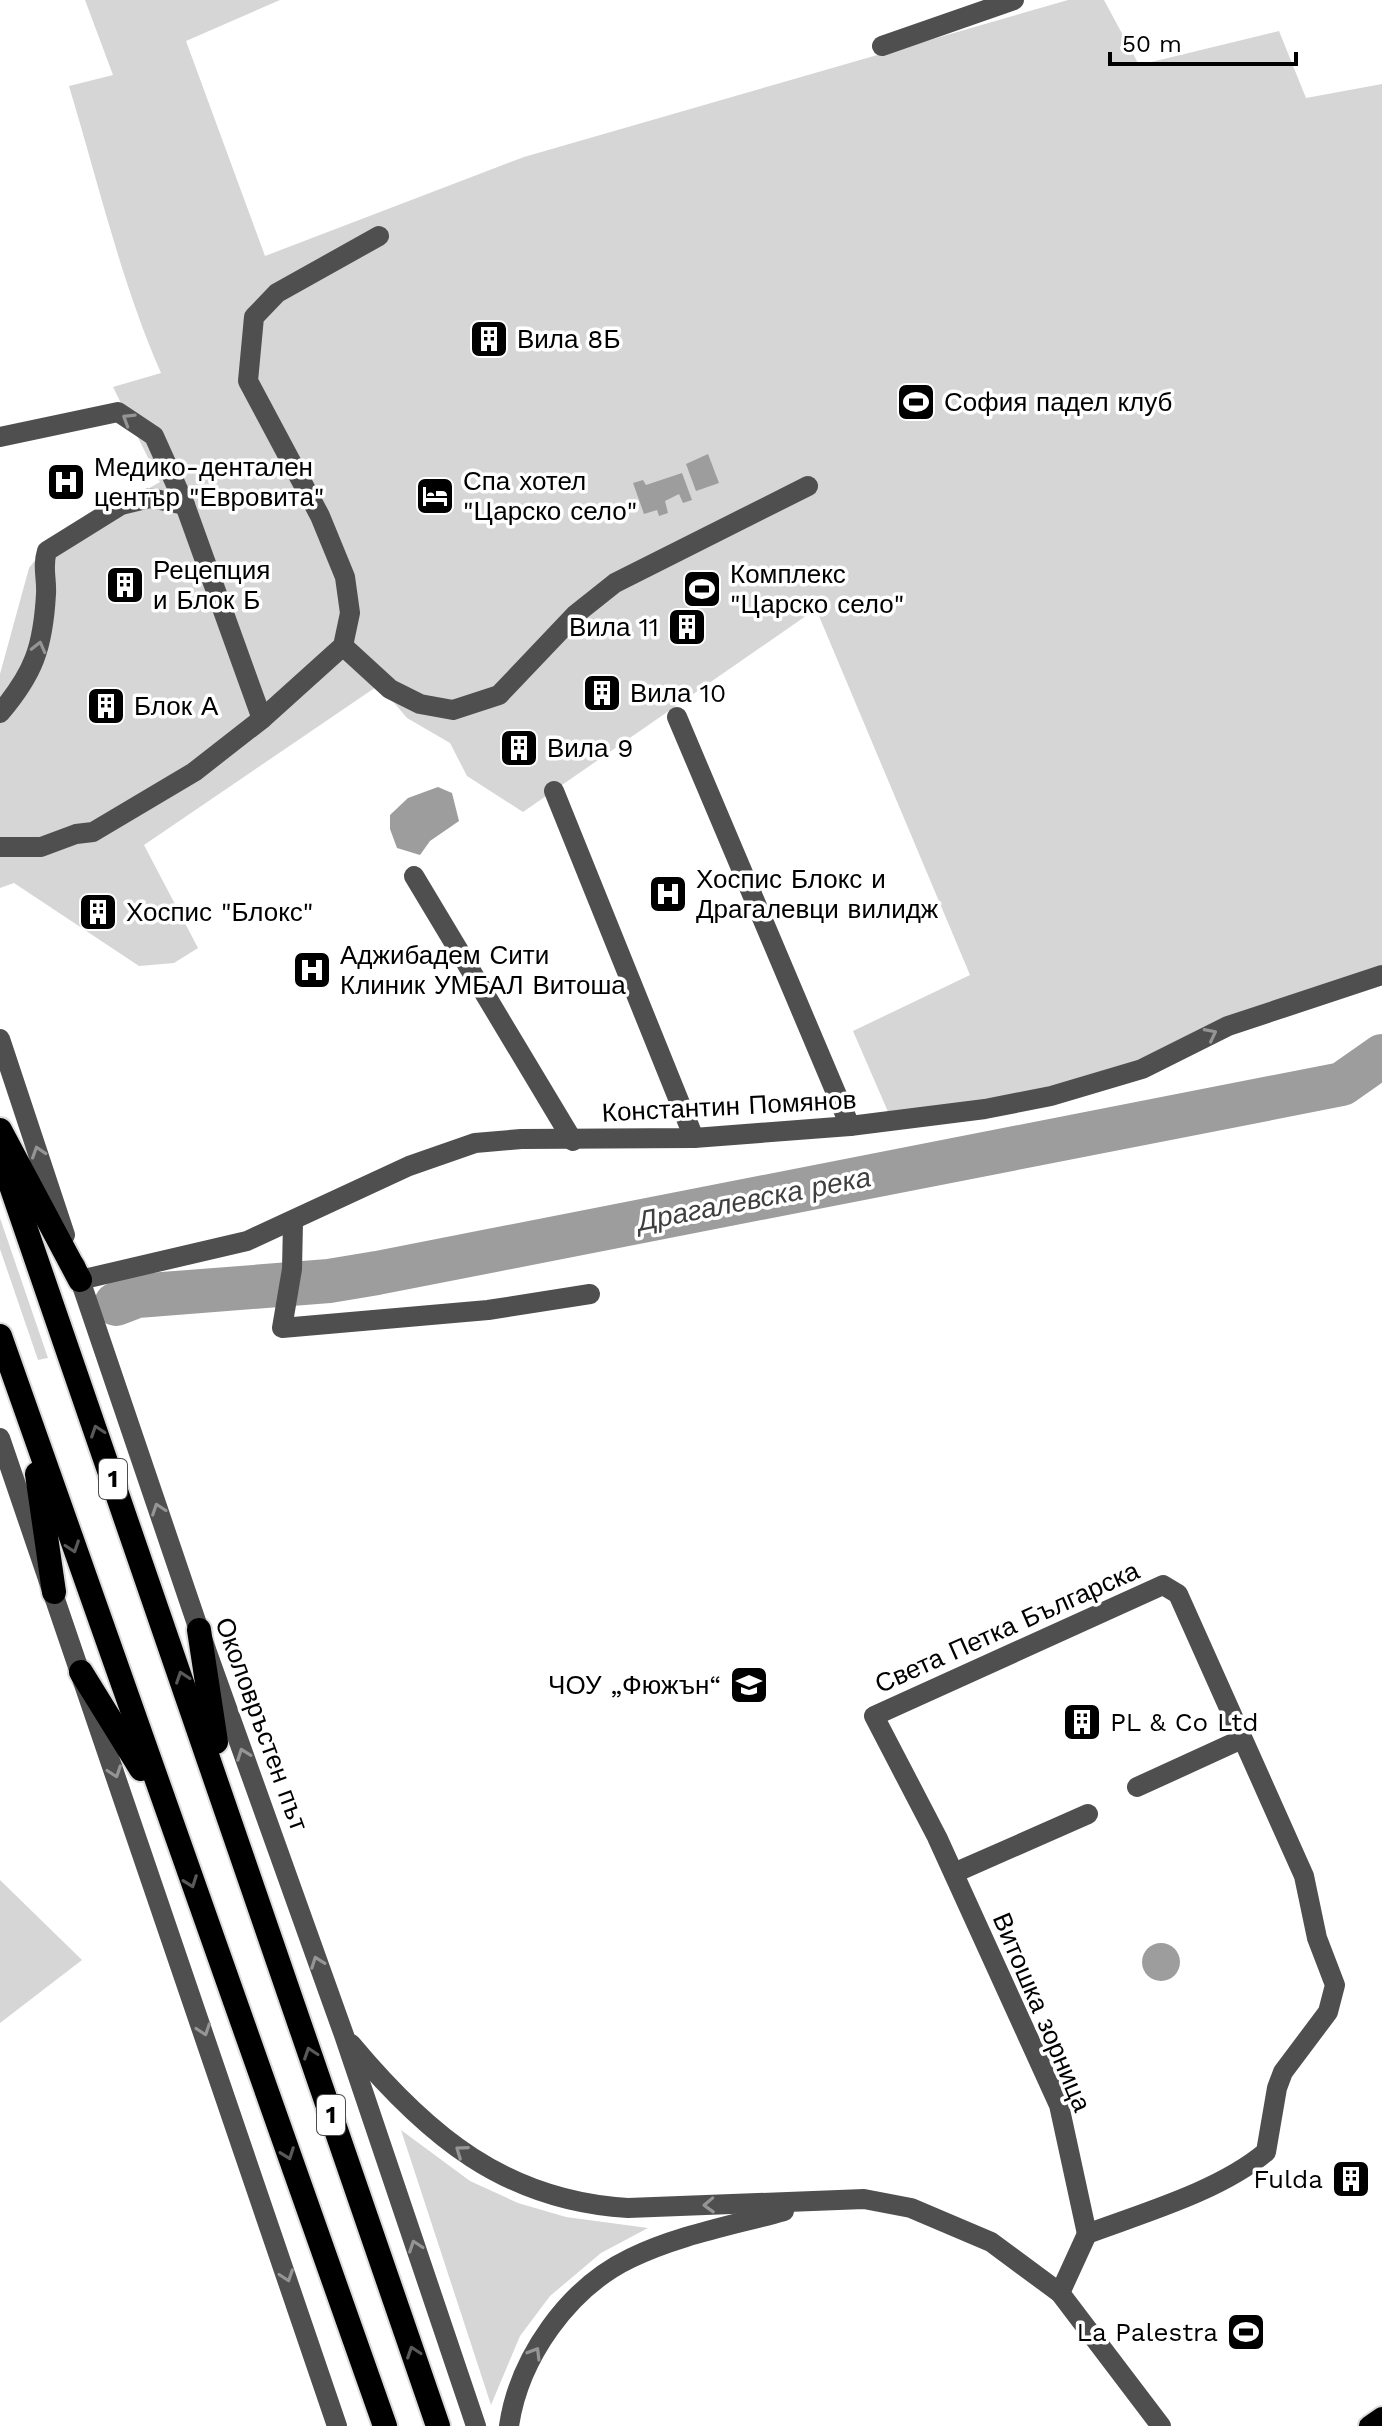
<svg xmlns="http://www.w3.org/2000/svg" width="1382" height="2426" viewBox="0 0 1382 2426" font-family="'Work Sans',sans-serif">
	<style>
		.green { fill: #d6d6d6 }
		.water { fill: #9d9d9d }
		.lines { fill: none; stroke-linecap: round; stroke-linejoin: round }
		.river { stroke: #9d9d9d; stroke-width: 44 }
		.major-casing { stroke: #dbdbdb; stroke-width: 24 }
		.highway-casing { stroke: #dbdbdb; stroke-width: 28 }
		.minor { stroke: #4f4f4f; stroke-width: 20 }
		.major { stroke: #000; stroke-width: 20 }
		.highway { stroke: #000; stroke-width: 24 }
		.oneway { stroke: #959595 }
		.oneway2 { stroke: #595959 }
		.labels { text-anchor: middle; dominant-baseline: central; stroke-width: 7; stroke-linejoin: round; paint-order: stroke }
		.shield { fill: #fff; stroke: #4c4c4c; stroke-width: 2 }
		.shield-label { font-size: 24px; font-weight: bold; fill: #000 }
		.poi-label { font-size: 26px; fill: #000; stroke: #fff; text-anchor: start }
		.street-label { font-size: 26px; fill: #000; stroke: #fff }
		.water-label { font-size: 28px; font-style: italic; fill: #3e3e3e; stroke: #fff }
	</style>
	<rect width="100%" height="100%" fill="#fff"/>
	<g class="green">
		<path d="M85 0H280L186 41 265 256 524 157 1068 0H1104L1139 65 1279 31 1306 98 1382 84V975L1142 1069 892 1121 853 1031 970 975 816 609 523 812 467 776 450 743 407 718 379 685 144 845 198 948 174 963 139 966 14 883 0 888V674L29 568 46 546 160 482 113 387 161 373C121 282 98 182 69 86L113 75Z"/>
		<path d="M0 1218 48 1358 38 1360 0 1249Z"/>
		<path d="M0 1880 82 1960 0 2023Z"/>
		<path d="M401 2130 470 2181 518 2203 566 2217 648 2228 601 2253 550 2296 520 2336 491 2405Z"/>
	</g>
	<g class="water">
		<path d="M708 454 719 483 696 491 686 464Z"/>
		<path d="M682 473 692 500 683 503 679 494 665 501 668 513 659 516 657 510 644 514 633 483 643 480 646 485Z"/>
		<path d="M438 787 452 793 459 821 430 841 420 855 397 848 390 829V815L408 798Z"/>
		<circle cx="1161" cy="1962" r="19"/>
	</g>
	<g class="lines">
		<path class="river" d="M116 1304 137 1296 329 1281 377 1273 1342 1084 1382 1056"/>
		<g class="major-casing">
			<path id="major" d="M1369 2426 1382 2417"/>
		</g>
		<g class="highway-casing">
			<g id="highway">
				<path d="M0 1130 80 1280"/>
				<path d="M0 1154 438 2426"/>
				<path d="M0 1336 385 2426"/>
				<path d="M37 1474 54 1592"/>
				<path d="M199 1630 216 1742"/>
				<path d="M81 1672 141 1769"/>
			</g>
		</g>
		<g class="minor">
			<path d="M882 46 1014 0"/>
			<path d="M0 437 118 412 154 436 185 505 262 719"/>
			<path d="M343 646 390 689 420 704 453 710 499 695 576 614 615 583 808 486"/>
			<path d="M0 713C34 673 43 647 46 594 47 578 42 567 47 551L121 505 150 498 185 505"/>
			<path d="M677 717 850 1126"/>
			<path d="M554 791 694 1138"/>
			<path d="M0 847H41L76 834 93 832 194 772 262 719 343 646 350 613 345 577 320 516 248 381 254 317 277 293 379 236"/>
			<path d="M414 876 573 1141"/>
			<path d="M0 1039 65 1235"/>
			<path d="M293 1222 292 1269 282 1328 488 1310 590 1294"/>
			<path d="M75 1265 199 1630 344 2035 476 2426"/>
			<path d="M80 1280 247 1241 409 1166 475 1143 521 1139 694 1138 850 1126 985 1109 1051 1096 1142 1069 1228 1026 1382 975"/>
			<path d="M0 1438 337 2426"/>
			<path d="M1163 1585 1178 1594 1304 1876 1317 1938 1335 1985 1328 2012 1283 2072 1277 2088 1266 2152C1220 2191 1143 2213 1087 2234L1059 2105 937 1837 874 1716Z"/>
			<path d="M1137 1787 1242 1739"/>
			<path d="M954 1873 1088 1814"/>
			<path d="M351 2044C427 2135 505 2201 628 2208L864 2199 911 2208 991 2242 1060 2293 1161 2426"/>
			<path d="M1060 2293 1087 2234"/>
			<path d="M509 2426C519 2358 568 2288 631 2258 678 2235 734 2225 784 2211"/>
		</g>
		<use href="#major" class="major"/>
		<use href="#highway" class="highway"/>
	</g>
	<defs><path id="oneway-chevron" d="M-2-3.5L2.5 0L-2 3.5" fill="none" stroke-width="1.6" stroke-linecap="round" stroke-linejoin="round" transform="scale(2)"/></defs>
	<g class="oneway">
		<use href="#oneway-chevron" transform="translate(128 419) rotate(-148)"/>
		<use href="#oneway-chevron" transform="translate(39 647) rotate(-76)"/>
		<use href="#oneway-chevron" transform="translate(1211 1034) rotate(-27)"/>
		<use href="#oneway-chevron" transform="translate(38 1152) rotate(-108)"/>
		<use href="#oneway-chevron" transform="translate(158 1509) rotate(-109)"/>
		<use href="#oneway-chevron" transform="translate(243 1754) rotate(-110)"/>
		<use href="#oneway-chevron" transform="translate(115 1772) rotate(71)"/>
		<use href="#oneway-chevron" transform="translate(317 1962) rotate(-110)"/>
		<use href="#oneway-chevron" transform="translate(204 2030) rotate(71)"/>
		<use href="#oneway-chevron" transform="translate(461 2151) rotate(-145)"/>
		<use href="#oneway-chevron" transform="translate(709 2205) rotate(178)"/>
		<use href="#oneway-chevron" transform="translate(415 2246) rotate(-109)"/>
		<use href="#oneway-chevron" transform="translate(287 2276) rotate(71)"/>
		<use href="#oneway-chevron" transform="translate(535 2353) rotate(-59)"/>
	</g>
	<g class="oneway2">
		<use href="#oneway-chevron" transform="translate(97 1431) rotate(-109)"/>
		<use href="#oneway-chevron" transform="translate(73 1547) rotate(71)"/>
		<use href="#oneway-chevron" transform="translate(182 1677) rotate(-109)"/>
		<use href="#oneway-chevron" transform="translate(191 1882) rotate(70)"/>
		<use href="#oneway-chevron" transform="translate(310 2053) rotate(-109)"/>
		<use href="#oneway-chevron" transform="translate(288 2154) rotate(70)"/>
		<use href="#oneway-chevron" transform="translate(413 2352) rotate(-109)"/>
	</g>
	<defs>
		<g id="building-square" transform="scale(2)"><rect x="-9" y="-9" width="18" height="18" rx="4" fill="#000" stroke="#fff"/><path d="M-4-6H4V6H1V3H-1V6H-4ZM-2.5-4.3h1.7v1.8h-1.7ZM.8-4.3h1.7v1.8H.8ZM-2.5-1h1.7V.8h-1.7ZM.8-1h1.7V.8H.8Z" fill="#fff"/></g>
		<g id="stadium-square" transform="scale(2)"><rect x="-9" y="-9" width="18" height="18" rx="4" fill="#000" stroke="#fff"/><path d="M0-5a6.5 5 0 1 0 0 10a6.5 5 0 1 0 0-10ZM-3.5-1.8h7v3.6h-7Z" fill="#fff"/></g>
		<g id="hospital-square" transform="scale(2)"><rect x="-9" y="-9" width="18" height="18" rx="4" fill="#000" stroke="#fff"/><path d="M-5-5h3v3.5h4V-5h3V5h-3V1.5h-4V5h-3Z" fill="#fff"/></g>
		<g id="hotel-square" transform="scale(2)"><rect x="-9" y="-9" width="18" height="18" rx="4" fill="#000" stroke="#fff"/><path d="M-6-4.5h1.5V1H6V5H4.5V3h-9V5H-6ZM-4 0a1.8 1.8 0 1 1 3.6 0ZM.5 0V-2.5h3Q6-2.5 6 0Z" fill="#fff"/></g>
		<g id="school-square" transform="scale(2)"><rect x="-9" y="-9" width="18" height="18" rx="4" fill="#000" stroke="#fff"/><path d="M0-5L7-2L0 1L-7-2ZM-4 1L0 2.5L4 1V4Q0 6-4 4Z" fill="#fff"/></g>
	</defs>
	<g fill-rule="evenodd">
		<use href="#building-square" x="489" y="339"/>
		<use href="#stadium-square" x="916" y="402"/>
		<use href="#hospital-square" x="66" y="482"/>
		<use href="#hotel-square" x="435" y="496"/>
		<use href="#building-square" x="125" y="585"/>
		<use href="#stadium-square" x="702" y="589"/>
		<use href="#building-square" x="687" y="627"/>
		<use href="#building-square" x="602" y="693"/>
		<use href="#building-square" x="106" y="706"/>
		<use href="#building-square" x="519" y="748"/>
		<use href="#hospital-square" x="668" y="894"/>
		<use href="#building-square" x="98" y="912"/>
		<use href="#hospital-square" x="312" y="970"/>
		<use href="#school-square" x="749" y="1685"/>
		<use href="#building-square" x="1082" y="1722"/>
		<use href="#building-square" x="1351" y="2179"/>
		<use href="#stadium-square" x="1246" y="2332"/>
	</g>
	<g class="labels">
		<g class="shield">
			<rect x="99" y="1459" width="28" height="40" rx="6"/>
			<rect x="317" y="2095" width="28" height="40" rx="6"/>
		</g>
		<g class="shield-label">
			<text x="113" y="1479">1</text>
			<text x="331" y="2115">1</text>
		</g>
		<g class="poi-label">
			<text x="517" y="339">Вила 8Б</text>
			<text x="944" y="402">София падел клуб</text>
			<text x="94" y="467">Медико-дентален<tspan x="94" dy="30">център "Евровита"</tspan></text>
			<text x="463" y="481">Спа хотел<tspan x="463" dy="30">"Царско село"</tspan></text>
			<text x="153" y="570">Рецепция<tspan x="153" dy="30">и Блок Б</tspan></text>
			<text x="730" y="574">Комплекс<tspan x="730" dy="30">"Царско село"</tspan></text>
			<text x="659" y="627" text-anchor="end">Вила 11</text>
			<text x="630" y="693">Вила 10</text>
			<text x="134" y="706">Блок А</text>
			<text x="547" y="748">Вила 9</text>
			<text x="696" y="879">Хоспис Блокс и<tspan x="696" dy="30">Драгалевци вилидж</tspan></text>
			<text x="126" y="912">Хоспис "Блокс"</text>
			<text x="340" y="955">Аджибадем Сити<tspan x="340" dy="30">Клиник УМБАЛ Витоша</tspan></text>
			<text x="721" y="1685" text-anchor="end">ЧОУ „Фюжън“</text>
			<text x="1110" y="1722">PL &amp; Co Ltd</text>
			<text x="1323" y="2179" text-anchor="end">Fulda</text>
			<text x="1218" y="2332" text-anchor="end">La Palestra</text>
		</g>
		<g class="street-label">
			<text transform="translate(729 1106) rotate(-3)">Константин Помянов</text>
			<text transform="translate(1007 1627) rotate(-24)">Света Петка Българска</text>
			<text transform="translate(262 1724) rotate(70)">Околовръстен път</text>
			<text transform="translate(1042 2012) rotate(67)">Витошка зорница</text>
		</g>
		<g class="water-label">
			<text transform="translate(754 1199) rotate(-11)">Драгалевска река</text>
		</g>
	</g>
	<path d="M1110 52v12h186v-12" fill="none" stroke="#000000" stroke-width="4"/>
	<text x="1122" y="52" font-size="24" fill="#000000" stroke="#ffffff" stroke-width="6" paint-order="stroke">50 m</text>
</svg>
